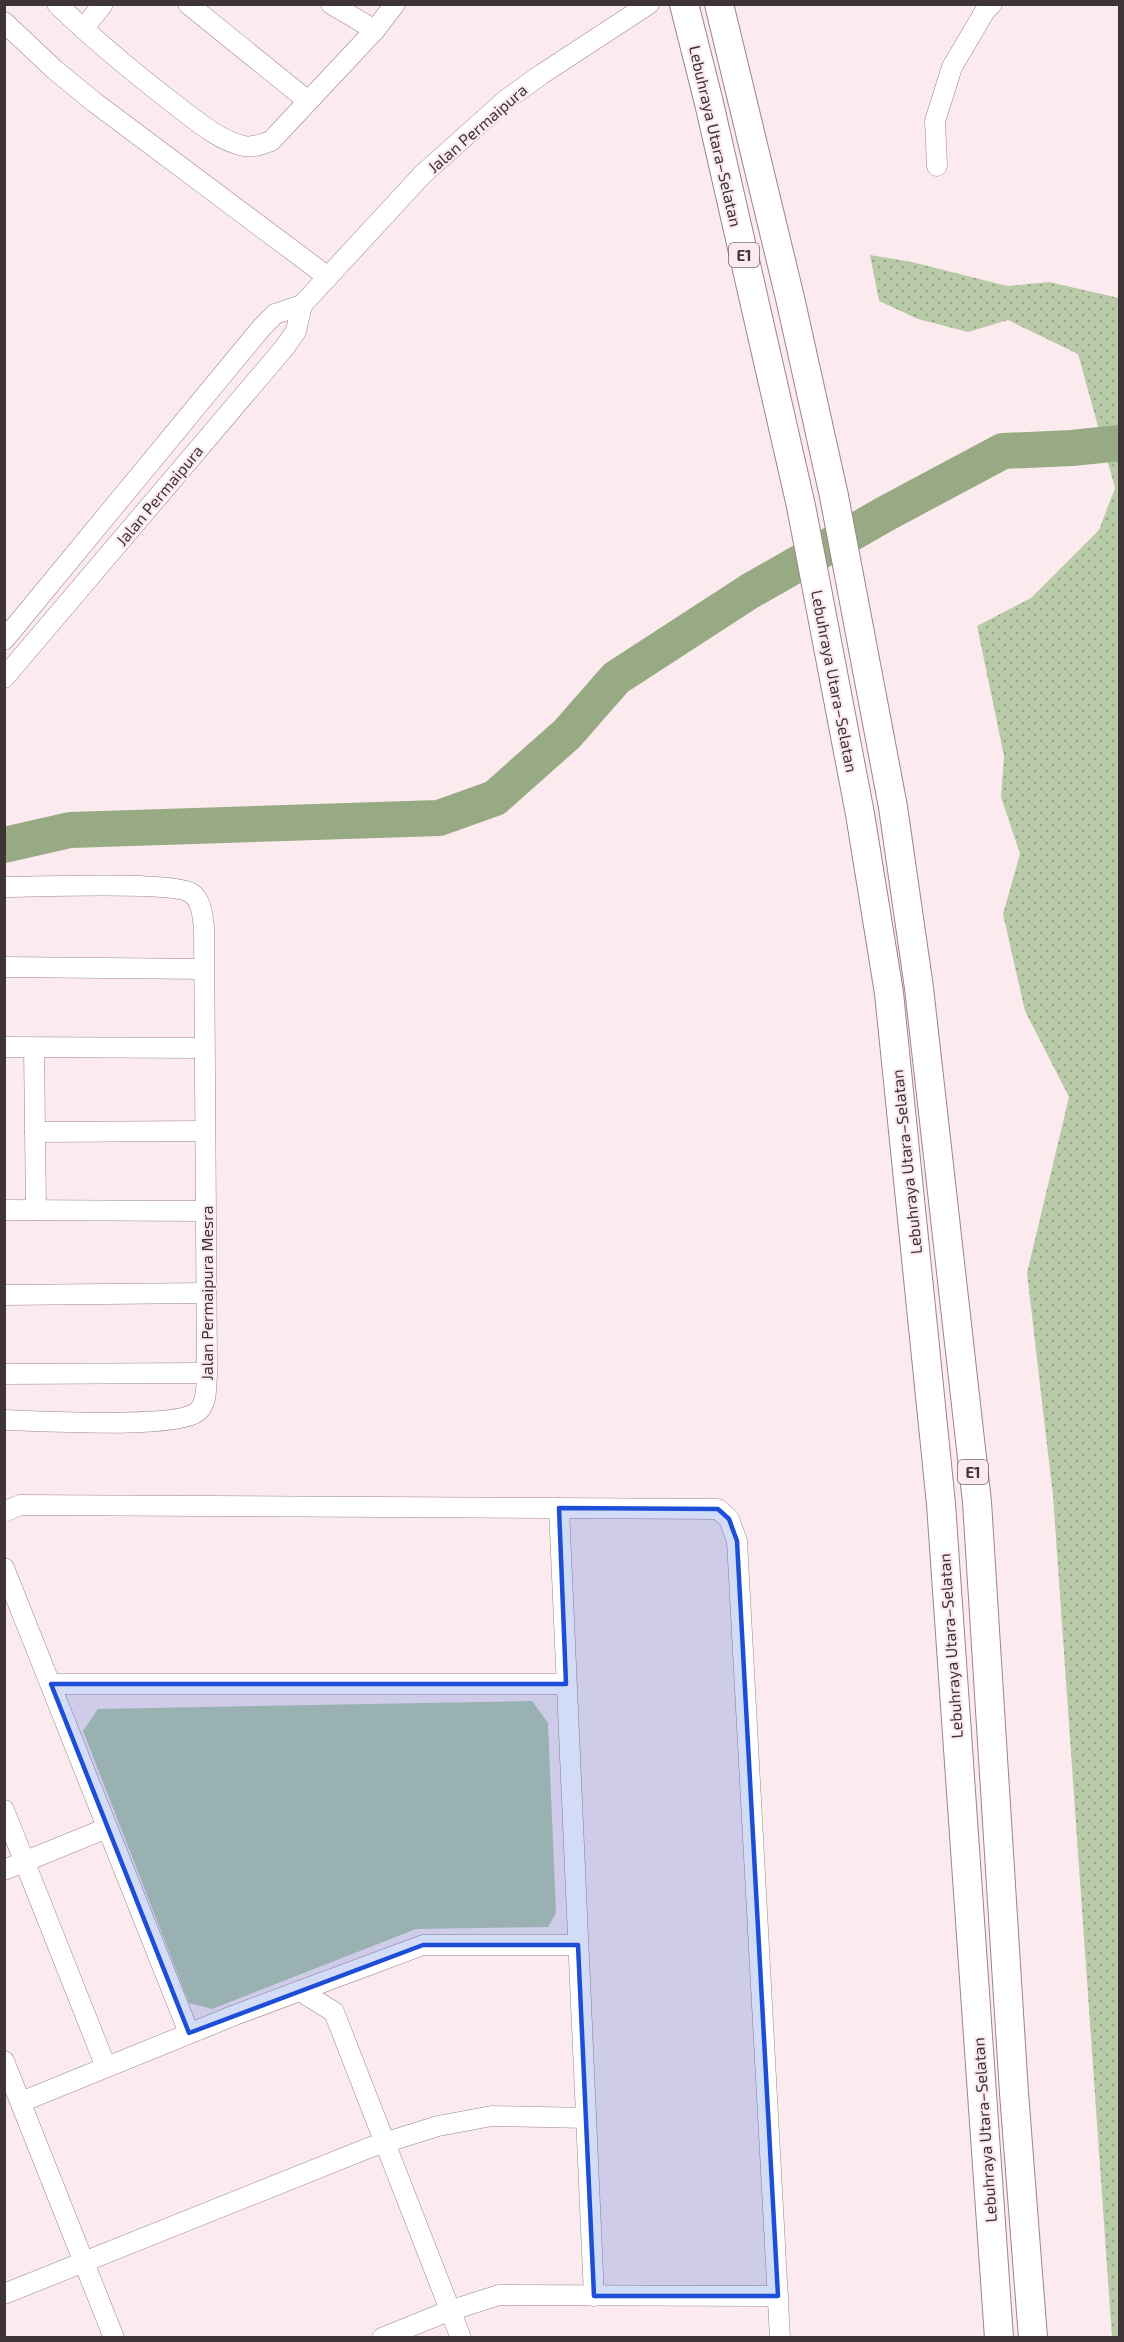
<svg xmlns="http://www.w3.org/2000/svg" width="1124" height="2342" viewBox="0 0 1124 2342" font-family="'Exo 2',sans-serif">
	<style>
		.grass { fill: url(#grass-dots) }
		.green { fill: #b9caa8 }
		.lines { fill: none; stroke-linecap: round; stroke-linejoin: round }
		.river { stroke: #97aa83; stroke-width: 36 }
		.minor-casing { stroke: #9e8489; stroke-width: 21 }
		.highway-casing { stroke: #9e8489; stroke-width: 30 }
		.minor { stroke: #fff; stroke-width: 20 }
		.highway { stroke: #fff; stroke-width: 28 }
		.marked { fill: #1d4ed8; fill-opacity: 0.2; stroke: #1d4ed8; stroke-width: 4.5; stroke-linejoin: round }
		.labels { text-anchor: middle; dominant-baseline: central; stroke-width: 4.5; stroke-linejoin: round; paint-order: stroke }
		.shield { fill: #fcebee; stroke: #776a6c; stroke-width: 1.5 }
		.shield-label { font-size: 15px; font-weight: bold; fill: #3e3335 }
		.street-label { font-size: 16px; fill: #3e3335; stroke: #fcebee }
	</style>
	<defs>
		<pattern id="grass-dots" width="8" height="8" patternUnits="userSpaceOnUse" patternTransform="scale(1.5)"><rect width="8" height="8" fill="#b9caa8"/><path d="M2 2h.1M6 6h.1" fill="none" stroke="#98a58a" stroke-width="1.8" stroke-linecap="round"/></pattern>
	</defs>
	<rect width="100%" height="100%" fill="#fcebee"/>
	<path class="grass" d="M870 255 912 262 1007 286 1049 282 1119 298V2337H1112L1053 1496 1027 1273 1069 1097 1025 1011 1003 914 1020 854 1001 797 1004 756 977 626 1031 598 1099 530 1115 488 1078 354 1008 320 968 332 918 319 879 301Z"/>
	<path class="green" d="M532 1701 548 1723 556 1913 548 1927 416 1929 212 2009 189 2003 83 1731 98 1709Z"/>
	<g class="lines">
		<path class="river" d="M4 845 70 830 439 818 495 798 567 734 616 678 750 591 885 514 1003 451 1072 448 1120 443"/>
		<g class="minor-casing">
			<g id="minor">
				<path d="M57 4C94 40 133 72 173 103 194 119 219 141 244 146 253 148 263 144 271 141L375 30 395 4"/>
				<path d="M188 4 308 101"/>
				<path d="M331 4 375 30"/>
				<path d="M4 22 55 70 94 102 328 277"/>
				<path d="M83 29 103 4"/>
				<path d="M937 166 935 121 952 67 985 11 992 4"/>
				<path d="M4 640 262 327 275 314 302 305"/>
				<path d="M4 678 285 347 296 331 302 305 423 174 507 99 542 74 649 4"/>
				<path d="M4 887C35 887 173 881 191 893 202 900 202 915 204 927L207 1373C206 1385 208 1404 197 1412 176 1429 38 1421 4 1420"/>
				<path d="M4 967 204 969"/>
				<path d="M4 1047 204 1048"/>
				<path d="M34 1048 36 1210"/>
				<path d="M35 1132 205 1131"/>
				<path d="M4 1210 205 1211"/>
				<path d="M4 1295 206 1293"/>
				<path d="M4 1374 207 1373"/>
				<path d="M559 1508 594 2296"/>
				<path d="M4 1512 20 1505 718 1509 729 1519 737 1541 780 2338"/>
				<path d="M4 1568 189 2033"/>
				<path d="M51 1684H566"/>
				<path d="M4 1810 106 2067"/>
				<path d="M4 1870 107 1828"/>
				<path d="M300 1991 334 2012 461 2338"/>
				<path d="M4 2061 114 2338"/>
				<path d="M21 2102 235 2015 423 1945H578"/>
				<path d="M4 2294 371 2147 438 2126 492 2116 586 2118"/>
				<path d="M382 2338 446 2312 499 2295 778 2296"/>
			</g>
		</g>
		<g class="highway-casing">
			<g id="highway">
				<path d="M684 4 709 103 801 506 860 814 889 993 941 1504 999 2338"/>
				<path d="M719 4 790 298 834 496 893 807 919 988 977 1502 1014 2093 1033 2338"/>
			</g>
		</g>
		<use href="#minor" class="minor"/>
		<use href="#highway" class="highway"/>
	</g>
	<path class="marked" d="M559 1508 718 1509 729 1519 737 1541 778 2296H594L578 1945H423L189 2033 51 1684H566Z"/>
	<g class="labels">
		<g class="shield">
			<rect x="729" y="243" width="30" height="24" rx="4.5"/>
			<rect x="958" y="1460" width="30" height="24" rx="4.5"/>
		</g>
		<g class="shield-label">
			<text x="744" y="255">E1</text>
			<text x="973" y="1472">E1</text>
		</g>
		<g class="street-label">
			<text transform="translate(477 128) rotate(-41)">Jalan Permaipura</text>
			<text transform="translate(716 136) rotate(77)">Lebuhraya Utara–Selatan</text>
			<text transform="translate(159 495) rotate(-50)">Jalan Permaipura</text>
			<text transform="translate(835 681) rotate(79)">Lebuhraya Utara–Selatan</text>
			<text transform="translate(906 1162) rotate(-96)">Lebuhraya Utara–Selatan</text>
			<text transform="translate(206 1293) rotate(-90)">Jalan Permaipura Mesra</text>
			<text transform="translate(950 1646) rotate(-94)">Lebuhraya Utara–Selatan</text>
			<text transform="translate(984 2130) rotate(-94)">Lebuhraya Utara–Selatan</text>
		</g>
	</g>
	<rect width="1124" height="2342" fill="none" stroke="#3e3335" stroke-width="12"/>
</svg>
